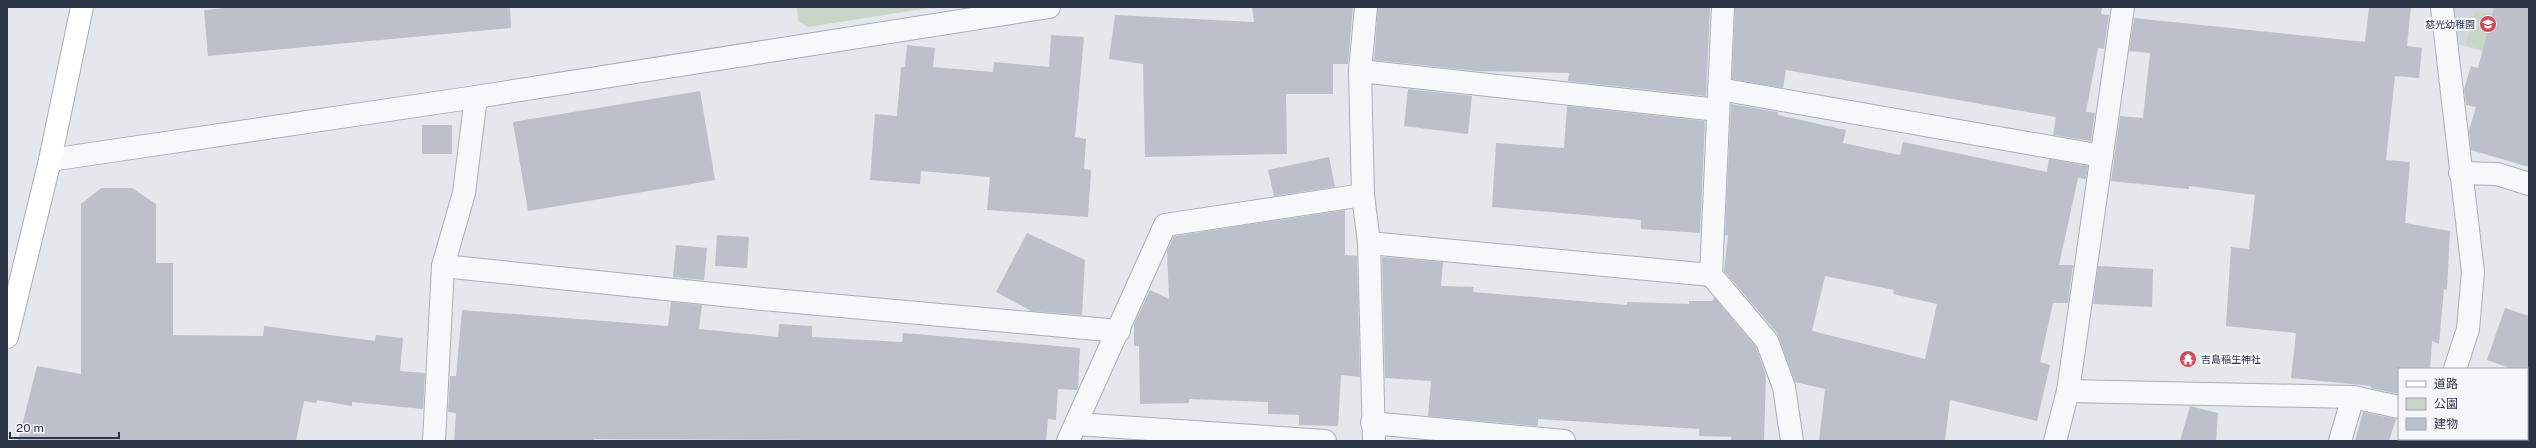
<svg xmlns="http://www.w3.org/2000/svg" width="2536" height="448" viewBox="0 0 2536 448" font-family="'Public Sans','Noto Sans JP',sans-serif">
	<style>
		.built { fill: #d2d6de }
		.green { fill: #c9d6c5 }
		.building { fill: #bbc0ca; fill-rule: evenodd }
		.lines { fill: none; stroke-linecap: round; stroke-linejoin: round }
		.street-casing { stroke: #a9aeb7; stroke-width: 24 }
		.secondary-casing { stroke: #a9aeb7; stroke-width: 24 }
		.street { stroke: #f7f8fa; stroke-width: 22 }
		.secondary { stroke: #fff; stroke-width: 22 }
		.labels { text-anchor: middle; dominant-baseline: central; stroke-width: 4; stroke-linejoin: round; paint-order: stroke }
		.poi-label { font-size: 10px; fill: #2b3445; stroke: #f4f6f9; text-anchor: end }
	</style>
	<rect width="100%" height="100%" fill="#e4e7ec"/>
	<path class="built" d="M2446 7H2529V64L2449 42Z"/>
	<g class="green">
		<path d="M797 7H935L808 27 798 21Z"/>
		<path d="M2475 11 2529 25V62L2466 45Z"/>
	</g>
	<g class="building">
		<path d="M234 7H510L511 28 208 56 204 10Z"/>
		<path d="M1252 7H1353L1348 64H1333V94H1286L1287 154 1145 157 1143 64 1109 59 1115 15 1254 22Z"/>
		<path d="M1378 7H1710L1706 96 1568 81 1569 73 1476 71 1374 60Z"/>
		<path d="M1735 7H2102L2101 14 2109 15 2104 49 2098 48 2086 112 2095 113 2091 141 2053 135 2056 117 1786 70 1783 88 1732 79Z"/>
		<path d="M2369 7H2411L2407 46 2422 48 2419 78 2395 76 2386 160 2410 162 2405 223 2450 231 2447 290 2444 289 2439 344 2432 341 2430 369H2399V394L2371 388V386L2291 378 2296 333 2226 326 2231 247 2249 249 2255 195 2189 186V189L2111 181 2120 116 2143 118 2150 53 2129 51 2134 18 2365 42Z"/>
		<path d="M2494 7H2529V167L2471 150 2469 130 2476 107 2466 105 2464 89 2471 66 2478 68Z"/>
		<path d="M1051 35 1084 37 1075 137 1086 139 1084 169 1091 170 1088 217 987 210 990 177 921 171 920 184 870 180 875 114 897 116 901 67H905L907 45 935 48 933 67 993 72 994 62 1049 67Z"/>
		<path d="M1408 89 1472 96 1468 134 1404 126Z"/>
		<path d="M700 91 715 180 528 211 513 122Z"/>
		<path d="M1731 104 1778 112V115L1846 130 1843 143 1900 155 1903 142 2047 172 2049 159 2088 166 2086 179 2078 178 2059 265H2073L2068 303H2053L2040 362 2050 365 2037 421 1950 400 1945 441H1819L1825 389 1795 382 1777 333 1724 271 1728 235H1725ZM1825 276 1894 290 1893 294 1937 304 1925 359 1812 331Z"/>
		<path d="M1567 106 1705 121 1700 233 1641 229V220L1492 207 1496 143 1564 148Z"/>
		<rect x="422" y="125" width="30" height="29"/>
		<path d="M1329 157 1335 187 1274 196 1268 170Z"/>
		<path d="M101 188H132L156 204V263H173V335L263 336 264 326 375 341 376 335 403 338 400 371 425 373 423 409 352 402V406L317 400 316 403 304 401 296 441H18L37 366 81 374V204Z"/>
		<path d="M1345 210V255L1357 256 1360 377 1341 375 1338 426 1299 425V415L1268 414V402L1189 399V403L1140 404 1139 346H1134V324L1150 290 1169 299 1167 251 1174 236Z"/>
		<path d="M1027 233 1085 260 1082 315 1031 311 996 292Z"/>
		<path d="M717 235 749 237 747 268 715 266Z"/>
		<path d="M676 245 707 248 704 280 673 277Z"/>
		<path d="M1382 257 1443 262 1441 286 1474 287 1473 292 1627 305V302L1689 304V301H1713L1714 297 1756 347 1766 375 1764 441H1731V437L1699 436V429L1538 419V426L1428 416 1431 381 1385 378Z"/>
		<path d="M2098 266 2153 269 2152 307 2093 304Z"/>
		<path d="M671 302 702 305 699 329 778 337 779 324 812 326V337L902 342 903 333 1080 348 1078 388 1077 390 1058 389 1056 420 1048 419 1046 441 594 439V441H454L456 413 448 412 450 376H456L462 310 668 326Z"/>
		<path d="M2505 308 2529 316V374L2527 369H2513L2487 360Z"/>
		<path d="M2190 406 2218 413 2216 441H2180Z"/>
		<path d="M2363 412 2396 419 2389 441H2355Z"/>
	</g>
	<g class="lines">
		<g class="street-casing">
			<g id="street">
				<path d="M1366 7 1360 71 1363 195 1369 243 1374 441"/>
				<path d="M1723 7 1711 275 1767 341 1784 387 1792 441"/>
				<path d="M2442 7 2473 272 2468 329 2455 369"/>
				<path d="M1360 71 1718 110"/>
				<path d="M1719 89 2102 156"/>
				<path d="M50 160 476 97 1049 7"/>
				<path d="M2460 173 2497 174 2529 184"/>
				<path d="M1369 243 1711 275"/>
				<path d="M443 266 762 299 1119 331"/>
				<path d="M2068 391 2353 397 2399 407"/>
				<path d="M1372 423 1564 441"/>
				<path d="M1076 424 1325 441"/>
				<path d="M2509 439 2514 441"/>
				<path d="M434 441 443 266 464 193 476 97"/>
				<path d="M1068 441 1165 225 1363 195"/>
				<path d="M2055 441 2068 391 2123 7"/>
				<path d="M2340 441 2353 397"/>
			</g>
		</g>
		<g class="secondary-casing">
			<path id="secondary" d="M7 337 50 160 82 7"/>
		</g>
		<use href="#street" class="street"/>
		<use href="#secondary" class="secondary"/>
	</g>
	<defs>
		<g id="school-disc" transform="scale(0.9)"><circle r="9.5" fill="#d1495b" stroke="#f4f6f9"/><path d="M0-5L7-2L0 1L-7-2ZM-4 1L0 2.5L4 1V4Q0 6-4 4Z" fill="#fff"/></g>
		<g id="temple-disc" transform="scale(0.9)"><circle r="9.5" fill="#d1495b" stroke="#f4f6f9"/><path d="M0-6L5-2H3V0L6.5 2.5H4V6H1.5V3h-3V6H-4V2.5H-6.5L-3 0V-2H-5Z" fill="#fff"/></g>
	</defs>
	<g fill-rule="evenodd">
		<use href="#school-disc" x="2488" y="24"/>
		<use href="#temple-disc" x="2188" y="359"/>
	</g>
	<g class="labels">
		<g class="poi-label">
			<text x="2475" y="24">慈光幼稚園</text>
			<text x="2201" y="359" text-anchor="start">吉島稲生神社</text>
		</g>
	</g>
	<rect width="2536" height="448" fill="none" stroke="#2b3445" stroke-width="16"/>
	<rect x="2398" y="368" width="130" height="72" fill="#f4f6f9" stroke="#a4a8b1"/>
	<rect x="2406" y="381" width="20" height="6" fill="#ffffff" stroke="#a4a8b1"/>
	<text x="2434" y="388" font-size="12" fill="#2b3445">道路</text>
	<rect x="2406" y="398" width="20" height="12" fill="#c9d6c5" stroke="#a4a8b1"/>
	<text x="2434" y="408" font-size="12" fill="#2b3445">公園</text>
	<rect x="2406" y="418" width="20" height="12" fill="#bbc0ca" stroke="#a4a8b1"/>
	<text x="2434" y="428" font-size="12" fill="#2b3445">建物</text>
	<path d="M10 432v6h109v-6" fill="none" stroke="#2b3445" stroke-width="2"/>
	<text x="16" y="432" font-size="12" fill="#2b3445" stroke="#f4f6f9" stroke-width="3" paint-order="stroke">20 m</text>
</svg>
